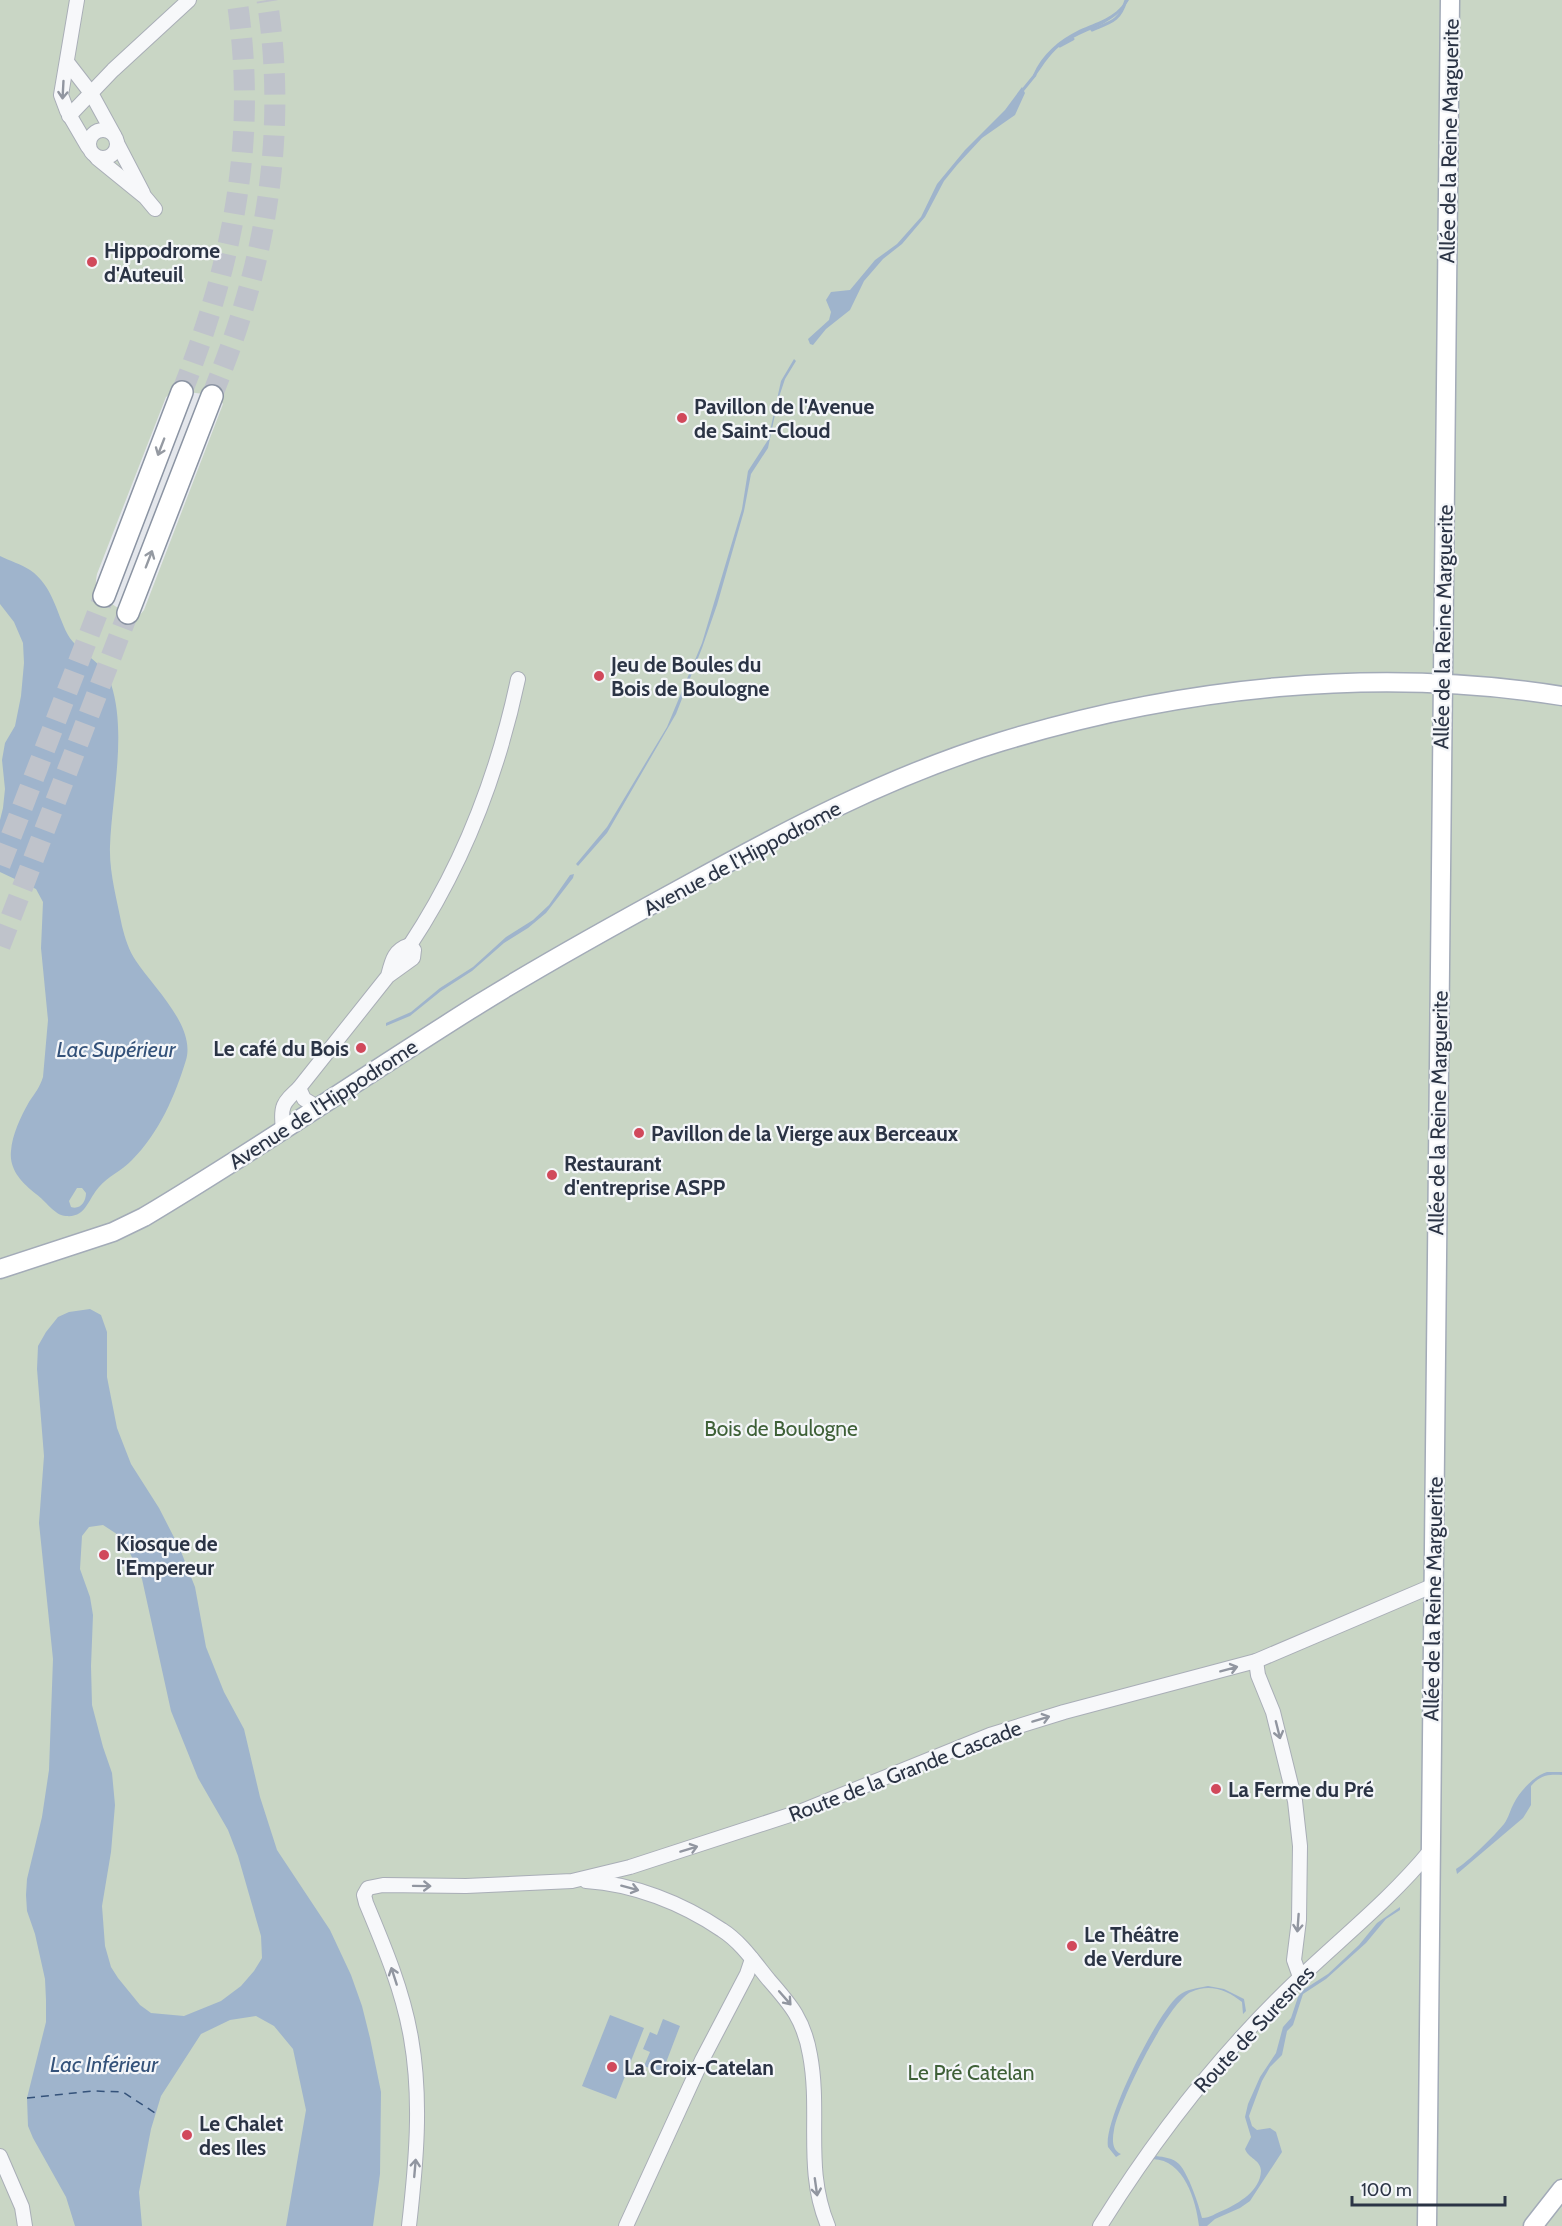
<svg xmlns="http://www.w3.org/2000/svg" width="1562" height="2226" viewBox="0 0 1562 2226" font-family="Cabin,sans-serif">
	<style>
		.green { fill: #c9d6c5; fill-rule: evenodd }
		.water { fill: #9fb4cc; fill-rule: evenodd }
		.lines { fill: none; stroke-linecap: round; stroke-linejoin: round }
		.stream { stroke: #9fb4cc; stroke-width: 3 }
		.ferry { stroke: #34527a; stroke-width: 1.5; stroke-dasharray: 8 6; stroke-linecap: butt }
		.highway-tunnel { stroke: #bfc3cb; stroke-width: 21; stroke-dasharray: 21 10; stroke-linecap: butt }
		.minor-casing { stroke: #a9aeb7; stroke-width: 16 }
		.major-casing { stroke: #a3abb8; stroke-width: 21 }
		.highway-casing { stroke: #8b94a3; stroke-width: 24 }
		.minor { stroke: #f7f8fa; stroke-width: 14 }
		.major { stroke: #fff; stroke-width: 18 }
		.highway { stroke: #fff; stroke-width: 21 }
		.oneway { stroke: #9196a0 }
		.oneway2 { stroke: #959aa2 }
		.poi-dot { fill: #d1495b; stroke: #f4f6f9; stroke-width: 2 }
		.labels { text-anchor: middle; dominant-baseline: central; stroke-width: 4.5; stroke-linejoin: round; paint-order: stroke }
		.street-label { font-size: 21px; fill: #2b3445; stroke: #f4f6f9 }
		.poi-label { font-size: 21px; font-weight: bold; fill: #2b3445; stroke: #f4f6f9; text-anchor: start }
		.park-label { font-size: 21px; fill: #3f6138; stroke: #f4f6f9 }
		.water-label { font-size: 22px; font-style: italic; fill: #34527a; stroke: #f4f6f9 }
	</style>
	<rect width="100%" height="100%" fill="#e4e7ec"/>
	<path class="green" d="M0 0H1562V2226H0ZM182 391 217 396 223 404 144 610 139 616C129 617 102 599 97 590 95 585 96 580 97 574L166 397 173 392Z"/>
	<g class="water">
		<path d="M1126 0H1129C1114 25 1089 28 1066 42 1052 50 1044 64 1035 77L1033 75C1042 54 1059 40 1079 30 1097 22 1115 18 1126 0Z"/>
		<path d="M1022 87 1025 93 1015 115 982 138 957 165 944 181 925 217 902 244 883 259 864 281 850 310 826 329 813 345 810 344 808 339 829 320 831 312 826 300 831 292 850 290 875 260 897 244 921 217 937 184 965 150 1005 110Z"/>
		<path d="M794 359 796 361 785 379 778 400 768 448 751 474 744 511 717 605 702 648 676 714 607 833 578 866 576 864 607 827 667 727 702 643 742 509 748 471 768 440 781 381Z"/>
		<path d="M0 556C10 561 21 564 30 570 53 586 56 612 68 635 79 654 103 660 111 684 127 733 112 795 110 846 109 872 117 900 122 926 125 938 129 951 136 961 153 987 196 1026 186 1060 175 1096 159 1133 132 1160 122 1171 108 1176 99 1187 88 1199 86 1218 66 1216 55 1216 45 1200 36 1194 22 1183 9 1170 11 1151 12 1135 21 1116 29 1102 35 1093 40 1087 43 1077L48 1020 41 948 43 902 36 889 0 872V820L3 808 5 789 2 760 5 743 15 726 21 696 24 663 23 643 14 622 0 604ZM77 1188H82L86 1193C86 1202 80 1210 71 1207L69 1201Z"/>
		<path d="M574 874 573 878 546 913 528 928 504 943 472 971 441 991 410 1016 386 1026V1023L411 1012 440 988 473 967 506 937 533 920 549 905 570 875Z"/>
		<path d="M90 1309 101 1315 107 1332V1377L117 1428 131 1464 159 1508 180 1549 195 1587 206 1647 224 1692 244 1729 260 1797 277 1850 330 1930 351 1975 362 2006 370 2038 381 2092 380 2174 373 2226H286L306 2110 293 2049 274 2026 256 2016 230 2020 201 2034 161 2096 151 2129 139 2192 142 2226H75L66 2197 33 2138 28 2126 27 2098 46 2022V2000L45 1979 35 1934 27 1911 26 1895 27 1879 42 1817 49 1770 53 1659 39 1523 44 1456 37 1369 38 1346 46 1332 58 1317 69 1312ZM103 1525 123 1538 142 1579 171 1711 198 1778 228 1830 238 1856 261 1936 262 1958 254 1971 241 1986 221 2001 184 2016 151 2013 140 2005 118 1978 111 1967 105 1946 102 1906 111 1852 115 1805 112 1773 103 1747 92 1705 91 1666 93 1615 90 1597 80 1569 82 1536 89 1527Z"/>
		<path d="M1547 1772H1562V1775C1549 1774 1540 1775 1531 1786V1805L1523 1818 1457 1874 1456 1869C1467 1863 1496 1834 1504 1824 1509 1817 1510 1810 1514 1803 1519 1792 1535 1775 1547 1772Z"/>
		<path d="M1400 1907V1910L1386 1919 1366 1943 1326 1979 1303 1994 1293 2025 1287 2031 1282 2055 1270 2067 1262 2081 1249 2116 1252 2126 1257 2130 1270 2128 1276 2132 1282 2152 1250 2201 1240 2208 1215 2219 1207 2226H1199C1196 2200 1184 2160 1153 2159L1156 2156C1164 2157 1173 2158 1179 2164 1188 2173 1199 2205 1202 2218 1210 2218 1216 2213 1224 2210 1239 2203 1260 2191 1261 2171 1261 2160 1248 2158 1245 2149L1251 2137 1245 2117 1248 2104 1260 2077 1276 2053 1283 2027 1291 2018 1298 1997 1303 1990 1328 1974 1359 1945 1377 1923Z"/>
		<path d="M1208 1986 1224 1989 1244 1999 1246 2011 1243 2014 1242 2002C1228 1990 1209 1983 1191 1992 1168 2002 1118 2104 1114 2130 1112 2140 1112 2150 1121 2154L1116 2157 1108 2147C1103 2121 1157 2014 1178 1996 1186 1989 1198 1988 1208 1986Z"/>
		<path d="M610 2015 644 2028 616 2099 582 2086Z"/>
		<path d="M663 2019 680 2026 662 2073 644 2066 650 2052 643 2049 650 2032 657 2035Z"/>
	</g>
	<g class="lines">
		<g class="stream">
			<path d="M1092 30C1111 22 1120 21 1126 0"/>
			<path d="M1060 46 1073 39"/>
			<path d="M1022 91 1035 75"/>
		</g>
		<path class="ferry" d="M27 2098 93 2091 123 2092 155 2113"/>
		<g class="highway-tunnel">
			<path d="M182 392C233 261 258 141 237 0"/>
			<path d="M212 396C224 365 236 334 245 302 274 205 283 100 267 0"/>
			<path d="M0 865 104 596"/>
			<path d="M0 946 128 613"/>
		</g>
		<g class="minor-casing">
			<g id="minor">
				<path d="M77 0 61 95 67 111 88 147"/>
				<path d="M67 62 91 93 114 135"/>
				<path d="M69 116 113 70 189 0"/>
				<circle cx="103" cy="144" r="14"/>
				<path d="M117 143 143 193"/>
				<path d="M97 158 145 197 155 209"/>
				<path d="M410 945C463 865 498 773 518 679"/>
				<path d="M299 1088 304 1099 317 1107"/>
				<path d="M283 1129C280 1106 283 1103 299 1088L388 976 413 958 414 950 410 945C394 950 392 960 388 976"/>
				<path d="M1256 1661 1258 1675 1273 1712 1295 1801 1300 1846 1299 1920 1294 1960 1300 1977"/>
				<path d="M586 1881C634 1884 682 1903 722 1930 741 1942 755 1963 769 1980 791 2005 804 2020 810 2055 821 2114 804 2169 828 2226"/>
				<path d="M0 2156 22 2207 25 2226"/>
				<path d="M409 2226C416 2164 422 2100 411 2038 403 1991 384 1946 366 1903L364 1895 368 1888 383 1885 466 1886 572 1881 630 1867 802 1811 990 1735 1064 1712 1256 1661 1432 1586"/>
				<path d="M626 2226 702 2060 747 1974 752 1959"/>
				<path d="M1100 2226C1151 2144 1208 2069 1277 2000 1327 1949 1385 1906 1430 1851"/>
			</g>
		</g>
		<g class="major-casing">
			<g id="major">
				<path d="M0 1269 113 1232 144 1217C258 1149 367 1074 479 1004 545 963 614 925 682 888 783 832 889 776 1000 742 1179 687 1376 666 1562 696"/>
				<path d="M1427 2226 1450 0"/>
				<path d="M1533 2226 1562 2189"/>
			</g>
		</g>
		<g class="highway-casing">
			<g id="highway">
				<path d="M104 596 182 392"/>
				<path d="M128 613 212 396"/>
			</g>
		</g>
		<use href="#minor" class="minor"/>
		<use href="#major" class="major"/>
		<use href="#highway" class="highway"/>
	</g>
	<defs><path id="oneway-shaft" d="M-6 0H5M1.5-3L5.5 0L1.5 3" fill="none" stroke-width="1.6" stroke-linecap="round" stroke-linejoin="round" transform="scale(1.5)"/></defs>
	<g class="oneway">
		<use href="#oneway-shaft" transform="translate(63 90) rotate(93)"/>
		<use href="#oneway-shaft" transform="translate(1229 1669) rotate(-15)"/>
		<use href="#oneway-shaft" transform="translate(1041 1719) rotate(-17)"/>
		<use href="#oneway-shaft" transform="translate(1278 1730) rotate(76)"/>
		<use href="#oneway-shaft" transform="translate(689 1849) rotate(-17)"/>
		<use href="#oneway-shaft" transform="translate(422 1886) rotate(1)"/>
		<use href="#oneway-shaft" transform="translate(630 1888) rotate(15)"/>
		<use href="#oneway-shaft" transform="translate(1298 1923) rotate(94)"/>
		<use href="#oneway-shaft" transform="translate(394 1976) rotate(-108)"/>
		<use href="#oneway-shaft" transform="translate(785 1998) rotate(49)"/>
		<use href="#oneway-shaft" transform="translate(415 2168) rotate(-85)"/>
		<use href="#oneway-shaft" transform="translate(816 2187) rotate(82)"/>
	</g>
	<g class="oneway2">
		<use href="#oneway-shaft" transform="translate(161 447) rotate(111)"/>
		<use href="#oneway-shaft" transform="translate(149 559) rotate(-69)"/>
	</g>
	<g class="poi-dot">
		<circle cx="92" cy="262" r="6"/>
		<circle cx="682" cy="418" r="6"/>
		<circle cx="599" cy="676" r="6"/>
		<circle cx="361" cy="1048" r="6"/>
		<circle cx="639" cy="1133" r="6"/>
		<circle cx="552" cy="1175" r="6"/>
		<circle cx="104" cy="1555" r="6"/>
		<circle cx="1216" cy="1789" r="6"/>
		<circle cx="1072" cy="1946" r="6"/>
		<circle cx="612" cy="2067" r="6"/>
		<circle cx="187" cy="2135" r="6"/>
	</g>
	<g class="labels">
		<g class="street-label">
			<text transform="translate(1449 141) rotate(-89)">Allée de la Reine Marguerite</text>
			<text transform="translate(1443 627) rotate(-89)">Allée de la Reine Marguerite</text>
			<text transform="translate(742 858) rotate(-28)">Avenue de l'Hippodrome</text>
			<text transform="translate(323 1104) rotate(-33)">Avenue de l'Hippodrome</text>
			<text transform="translate(1438 1113) rotate(-89)">Allée de la Reine Marguerite</text>
			<text transform="translate(1433 1599) rotate(-89)">Allée de la Reine Marguerite</text>
			<text transform="translate(905 1771) rotate(-21)">Route de la Grande Cascade</text>
			<text transform="translate(1254 2029) rotate(-47)">Route de Suresnes</text>
		</g>
		<g class="poi-label">
			<text x="104" y="250">Hippodrome<tspan x="104" dy="24">d'Auteuil</tspan></text>
			<text x="694" y="406">Pavillon de l'Avenue<tspan x="694" dy="24">de Saint-Cloud</tspan></text>
			<text x="611" y="664">Jeu de Boules du<tspan x="611" dy="24">Bois de Boulogne</tspan></text>
			<text x="349" y="1048" text-anchor="end">Le café du Bois</text>
			<text x="651" y="1133">Pavillon de la Vierge aux Berceaux</text>
			<text x="564" y="1163">Restaurant<tspan x="564" dy="24">d'entreprise ASPP</tspan></text>
			<text x="116" y="1543">Kiosque de<tspan x="116" dy="24">l'Empereur</tspan></text>
			<text x="1228" y="1789">La Ferme du Pré</text>
			<text x="1084" y="1934">Le Théâtre<tspan x="1084" dy="24">de Verdure</tspan></text>
			<text x="624" y="2067">La Croix-Catelan</text>
			<text x="199" y="2123">Le Chalet<tspan x="199" dy="24">des Iles</tspan></text>
		</g>
		<g class="park-label">
			<text x="781" y="1428">Bois de Boulogne</text>
			<text x="971" y="2072">Le Pré Catelan</text>
		</g>
		<g class="water-label">
			<text x="116" y="1049">Lac Supérieur</text>
			<text x="104" y="2064">Lac Inférieur</text>
		</g>
	</g>
	<path d="M1352 2196v9h153v-9" fill="none" stroke="#2b3445" stroke-width="3"/>
	<text x="1361" y="2196" font-size="18" fill="#2b3445" stroke="#f4f6f9" stroke-width="4.5" paint-order="stroke">100 m</text>
</svg>
